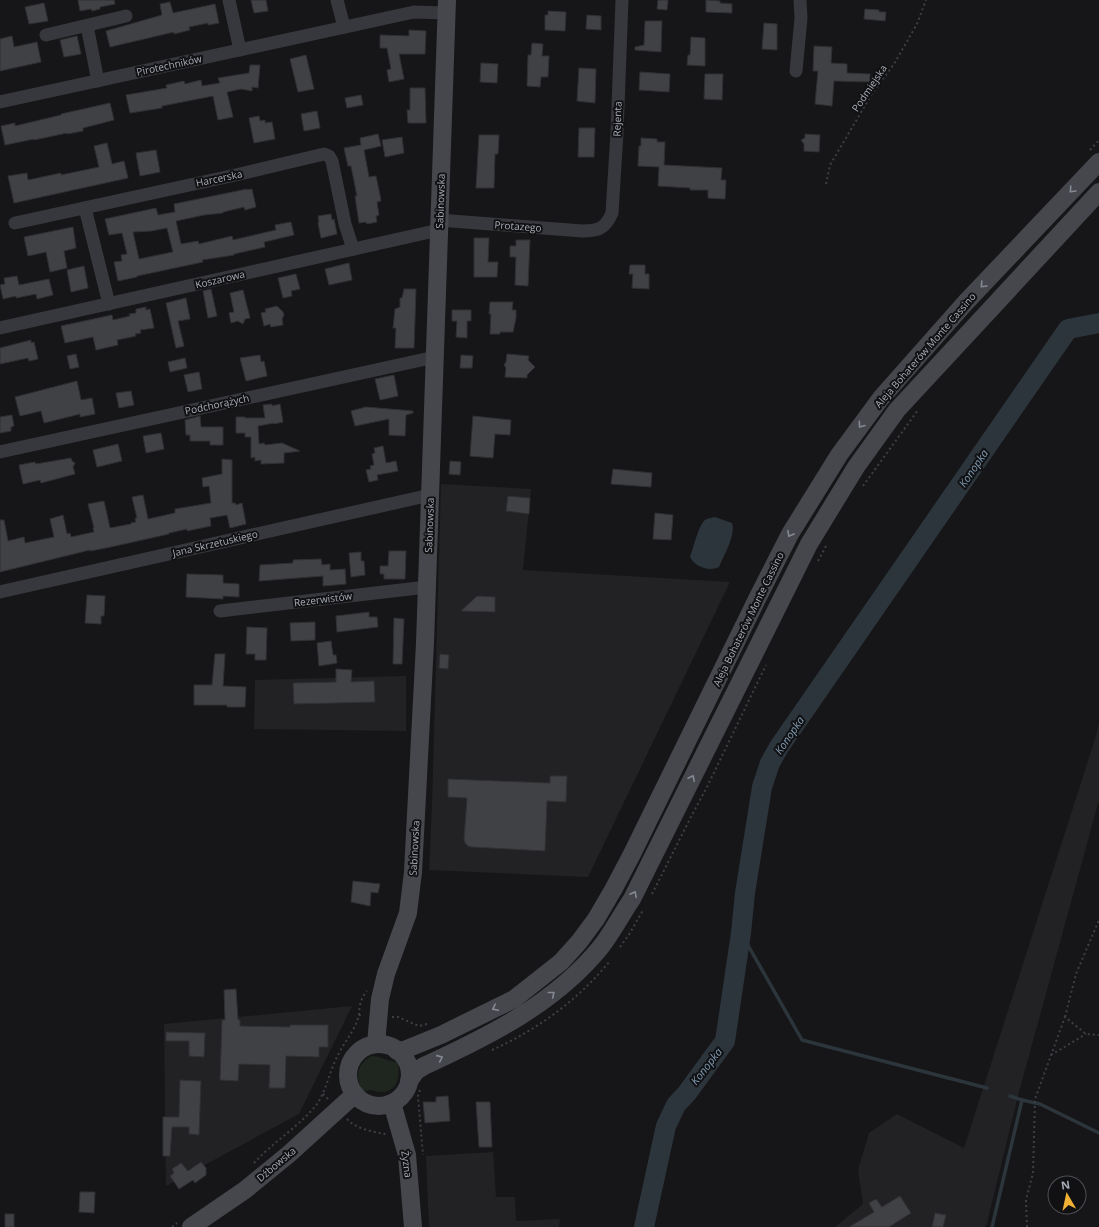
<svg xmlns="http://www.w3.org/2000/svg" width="1099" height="1227" viewBox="0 0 1099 1227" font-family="'Open Sans',sans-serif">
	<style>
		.built { fill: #222225 }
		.green { fill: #1e261f }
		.water { fill: #2c353c }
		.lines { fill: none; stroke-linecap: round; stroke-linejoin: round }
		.stream { stroke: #2c353c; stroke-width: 3.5 }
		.river { stroke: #2c353c; stroke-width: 20 }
		.building { fill: #404145; stroke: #303034; fill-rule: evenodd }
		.path { stroke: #3d3f44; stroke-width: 2; stroke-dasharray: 2 3; stroke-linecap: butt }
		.street { stroke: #37383d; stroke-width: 13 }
		.secondary { stroke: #45474d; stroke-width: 18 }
		.oneway { stroke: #858993 }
		.labels { text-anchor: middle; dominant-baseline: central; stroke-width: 4; stroke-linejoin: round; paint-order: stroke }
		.street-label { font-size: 10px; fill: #a8adb8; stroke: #111113 }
		.water-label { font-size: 11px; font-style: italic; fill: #7f9bb3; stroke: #111113 }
	</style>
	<rect width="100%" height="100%" fill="#161618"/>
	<g class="built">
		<path d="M441 484 531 489 523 570 730 582 588 877 429 870 432 805Z"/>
		<path d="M406 676V731L254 729 255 680Z"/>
		<path d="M1099 723V800L1019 1092 986 1227H835L863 1204 858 1170 869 1133 897 1114 964 1148 1095 739Z"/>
		<path d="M352 1006 299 1114 166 1186 164 1024Z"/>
		<path d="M493 1152 496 1197H515L516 1221 560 1219 559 1227H429L426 1156Z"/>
	</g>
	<path class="green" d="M372 1056C381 1056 388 1062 398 1062 400 1075 399 1091 382 1092 373 1092 372 1088 363 1092 355 1078 356 1064 372 1056Z"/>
	<path class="water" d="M715 517 732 523C736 535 724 555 719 567 709 572 695 567 690 557 693 549 699 524 705 520 708 518 711 518 715 517Z"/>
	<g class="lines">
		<g class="stream">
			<path d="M741 933 802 1040 987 1088"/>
			<path d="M1022 1100 1040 1104 1099 1133"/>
			<path d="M992 1227 1022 1100 1010 1096"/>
		</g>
		<path class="river" d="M644 1227 666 1126 676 1105 687 1093 725 1041 741 933 745 893 762 787 770 763 779 747 1068 329 1099 323"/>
	</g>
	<g class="building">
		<path d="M78 0H114L115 4 100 7V9L92 11 91 9 80 11Z"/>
		<path d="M251 0H266L268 11 254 13Z"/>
		<path d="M658 0H668L667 10 657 9Z"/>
		<path d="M706 0 720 1V3L732 4V13L706 12Z"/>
		<path d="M170 2 173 13 215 4 219 23 208 25V23L189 27 190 30 174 34V32L110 47 106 31 162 15 160 4Z"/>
		<path d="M44 3 48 21 29 24 25 7Z"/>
		<path d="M865 9 879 10V12H886L885 21 864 19Z"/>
		<path d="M548 11 566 12 565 31 545 30V15H548Z"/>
		<path d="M587 15 601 16V30L586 29Z"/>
		<path d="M645 21H662L661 52 635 50V47L644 45Z"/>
		<path d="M764 23 777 24V50L762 49Z"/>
		<path d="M409 30 426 31 425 54H399L404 79 389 82 387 70 391 69 387 48H380V35L409 36Z"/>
		<path d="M12 36 14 47 37 42 41 62 0 71V39Z"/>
		<path d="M77 36 81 54 64 57 60 40Z"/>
		<path d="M691 37 705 38V66L687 65 688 55H690Z"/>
		<path d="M532 43 543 44 542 56H549L548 77H541L540 87 527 86 528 55H531Z"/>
		<path d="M814 46 832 47 831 63 847 64V73L870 74V82L834 81 832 106 815 104 818 71H813Z"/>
		<path d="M306 55 314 89 298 92 290 59Z"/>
		<path d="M481 63 498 64 497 83 480 82Z"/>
		<path d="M250 65H260L258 88 252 87V91L241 89 227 92 233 117 218 120 213 96 162 106V108L130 113 126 95 167 88 166 85 184 81 185 84 201 80 202 86 220 83 218 78 249 73Z"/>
		<path d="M579 68 596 69 595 103 577 101Z"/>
		<path d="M640 72 670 74 669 92 639 90Z"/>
		<path d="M705 74H723L722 100 704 99Z"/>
		<path d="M410 88H425L426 123H408L407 110H410Z"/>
		<path d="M361 95 363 105 347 108 345 98Z"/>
		<path d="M110 103 114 120 83 128V131L67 134V133L34 140V139L5 145 1 126 15 123V126L61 115V114Z"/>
		<path d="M317 111 320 128 304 131 301 114Z"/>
		<path d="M259 116 260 121 265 120V123L272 122 275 139 254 143 249 118Z"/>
		<path d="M579 128H595L594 157H578Z"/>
		<path d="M378 134 381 146 364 150 369 177 376 176 380 195 381 201 377 202 379 215 376 216 377 222 367 224 366 222 359 223 355 196H357L351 166H348L344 148 361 145 360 138Z"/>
		<path d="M805 134 820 135 819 152 804 151V144L801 140 805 138Z"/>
		<path d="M479 135H499L498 154H495L494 188H476Z"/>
		<path d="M402 137 404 153 385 157 382 140Z"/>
		<path d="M641 138 657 139V142H665L664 165 722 168 721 180H726L725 199 708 198V190H690V188L658 186 659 167 638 166 639 146H641Z"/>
		<path d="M107 143 112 164 124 161 128 178 14 203 8 176 27 173 28 180 61 173V175L99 167 94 146Z"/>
		<path d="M156 150 160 172 140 176 136 153Z"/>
		<path d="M247 189V190L252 189 256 207 245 210 244 207 223 212V213L204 215 176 221 181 244 198 241 199 244 232 236 233 240 276 230 275 225 291 222 294 235 264 242 265 247 234 254V255L202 260 203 262 137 276V277L118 281 114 262 122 261 121 255 127 254 122 233 109 235 105 219 156 208 158 215 175 212 174 204ZM167 228 173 252 139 259 133 232 151 231Z"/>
		<path d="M331 214 332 220 334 219 337 234 321 238 318 223 319 222 318 216Z"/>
		<path d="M73 227 76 248 64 251 67 268 50 272 46 252 28 256 24 237Z"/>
		<path d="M474 238H489L488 262H498L497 277H474Z"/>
		<path d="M516 240H530L528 286 515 285 516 257H510V246H516Z"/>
		<path d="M349 263 352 280 329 285 325 269Z"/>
		<path d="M630 265H645V274H649V289L632 288 633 274H629Z"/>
		<path d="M84 266 88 288 71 292 67 270Z"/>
		<path d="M296 274 300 289 291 291 292 296 283 298 278 278Z"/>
		<path d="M17 276 19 285 49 279 53 295 37 299 36 294 16 298V296L3 299 0 285 5 284 4 278Z"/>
		<path d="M211 289 217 316 208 318 203 291Z"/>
		<path d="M404 289H416L414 348H395L396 328H393L395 309 400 307V298H402Z"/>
		<path d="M243 290 250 318 245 319 243 324 238 321 231 323 229 313 234 312 230 293Z"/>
		<path d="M186 298 190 319 178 321 184 346 176 348 166 303Z"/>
		<path d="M490 302H513L512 310H516V318L513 332H500V334H490L491 314H489Z"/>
		<path d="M277 306 283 312 284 315 282 319 283 325 271 327 270 324 264 326 261 313 266 312 265 309Z"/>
		<path d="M146 307V310L150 309 154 328 140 330 141 333 135 334 136 336 117 340 118 345 96 350 93 337 65 343 61 326 112 315 113 320 130 316 129 314 136 313V309Z"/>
		<path d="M452 310H471V321H467V338L456 337 457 321H452Z"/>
		<path d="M31 340V343L34 342 38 359 29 361 28 358 0 364V348Z"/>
		<path d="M76 354 79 367 70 369 67 356Z"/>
		<path d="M507 354 529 356 528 360 535 367 527 375V378L505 377 506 368 504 365 506 362Z"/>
		<path d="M260 355 261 362 264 361 267 376 246 381 240 358Z"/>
		<path d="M461 355 473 356 472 368H460Z"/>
		<path d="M185 358 187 368 170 372 168 362Z"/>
		<path d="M199 372 202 389 188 392 184 375Z"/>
		<path d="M394 375 398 396 380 400 375 379Z"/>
		<path d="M77 381 81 400 92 398 95 414 80 417V414L44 423 41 411 20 416 15 397Z"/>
		<path d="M131 391 134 405 119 408 116 393Z"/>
		<path d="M272 404V406L280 404 283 422 274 424V423L258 426 259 444 264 443 265 445 282 443 300 451 284 453V463L261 464V460L255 461V457L251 458V437H245V433H236V417H245V418H265L263 405Z"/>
		<path d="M366 407 413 411V413L406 415 405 436 389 435V419L355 426 351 411Z"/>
		<path d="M12 415 14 426 11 427V431L0 433V417Z"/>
		<path d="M200 416 201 427H223V445H210V441H190V435H186L185 420Z"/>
		<path d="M473 416 511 420 510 435 495 434 493 458 470 456Z"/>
		<path d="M161 433 164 449 146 453 143 436Z"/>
		<path d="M118 444 122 461 97 467 93 450Z"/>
		<path d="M383 446 386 463 396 461 398 471 377 475 378 480 369 482 366 470 371 469 370 466 374 465 372 454 375 453 374 448Z"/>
		<path d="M71 458 72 461 75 463 73 467 75 474 41 483 40 480 23 484 19 465 35 462 36 464Z"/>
		<path d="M222 459 232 460V503H235L236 505 242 503 246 524 230 528 227 515 210 518 211 526 187 531V529L169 533V534L106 548 90 551V550L0 572V520H4L8 541 24 537 25 543 54 537 50 519 63 515 67 534 70 533 71 537 94 532 93 528H94L88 504 104 501 110 528 131 524V523L136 522 135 518H137L132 497 143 495 148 519 175 513V509L211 503 209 486 203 487 202 478 222 474Z"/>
		<path d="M450 461 461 462 460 475 449 474Z"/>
		<path d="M613 469 652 473 651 487 611 484Z"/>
		<path d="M508 496 530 498 529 514 506 511Z"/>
		<path d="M655 513 673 515 671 540 653 539Z"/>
		<path d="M389 551H406L405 579H384V574H380V566H388Z"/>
		<path d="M361 552V561H364L365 575 351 577 349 553Z"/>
		<path d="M321 559 322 565 330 564V570L345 569 346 584 323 586V576L259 581 260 565 293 563V560Z"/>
		<path d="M187 574 223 575V583L239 584V597L223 596V599L186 597Z"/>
		<path d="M87 595 105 596 104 616H101V624L85 623Z"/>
		<path d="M477 596 495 597V612L461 611Z"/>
		<path d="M369 612V617H377L378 627 337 632 336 616Z"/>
		<path d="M394 618 404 619 402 664H393Z"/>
		<path d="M315 622V640L291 641 290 623Z"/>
		<path d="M247 627 267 628 266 660H255V654H246Z"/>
		<path d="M331 641 333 655H336L337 663 319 666 317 643Z"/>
		<path d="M215 654H225L223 686 246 687 245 707H227V705H194V685H212Z"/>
		<path d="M440 654 449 655 448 669 439 668Z"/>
		<path d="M336 669 352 670 351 682 374 681 375 702 294 704 293 683 336 682Z"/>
		<path d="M550 776H567L566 802 547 801 545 851 471 847 468 846 465 843 464 839 467 798 448 797V779L550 783Z"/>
		<path d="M353 881 380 884 378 893 371 892 370 906 351 902Z"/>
		<path d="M236 989 238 1020H240V1026L290 1027V1025H328V1047H319V1057L286 1056 285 1088H269L270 1065 239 1064 238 1081 220 1080 222 1020H225L224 990Z"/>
		<path d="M166 1032 205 1033 204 1057 189 1056V1041H166Z"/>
		<path d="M180 1080 201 1081 199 1135 189 1134V1127H172L170 1156H163V1117H179Z"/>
		<path d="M448 1096 450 1121 425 1123 423 1102H436V1097Z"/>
		<path d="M476 1102H490L492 1147H479Z"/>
		<path d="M201 1162 206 1168V1175L195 1183 193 1180 179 1189 170 1176 174 1173 172 1169 181 1163 188 1171Z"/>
		<path d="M80 1192H95L94 1213 79 1212Z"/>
		<path d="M900 1196 911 1213 889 1227H849L874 1212 869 1203 876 1199 882 1207Z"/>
		<path d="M935 1213 946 1215 943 1227H932Z"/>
		<rect x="5" y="1214" width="9" height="13"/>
	</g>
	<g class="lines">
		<g class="path">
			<path d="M1090 150 1099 140"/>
			<path d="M826 184 830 165 873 92 894 64 917 24 926 0"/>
			<path d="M863 486 918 410"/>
			<path d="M818 561 826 546"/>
			<path d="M652 894 693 813 706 789 766 665"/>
			<path d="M620 947 630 933 643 910"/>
			<path d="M359 1015C359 1007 361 997 367 991"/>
			<path d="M392 1017H398L419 1026 427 1024"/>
			<path d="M1065 1017 1076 974 1099 920"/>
			<path d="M492 1050C537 1030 578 1000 609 962"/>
			<path d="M1051 1055 1086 1034"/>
			<path d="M420 1090 418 1096 423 1155"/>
			<path d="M323 1094 329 1100"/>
			<path d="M347 1119C356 1129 371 1131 384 1134L387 1133"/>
			<path d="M254 1163C273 1142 300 1126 317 1104 327 1089 330 1069 339 1053 346 1040 355 1030 359 1015L364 1016"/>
			<path d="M172 1227 177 1223"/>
			<path d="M1027 1227 1026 1200 1033 1173 1035 1099 1065 1017 1086 1034 1099 1035"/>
		</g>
		<g class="street">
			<path d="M229 0 240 50"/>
			<path d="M337 0 344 27"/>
			<path d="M87 26 98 81"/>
			<path d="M46 35 126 16"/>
			<path d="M796 71 801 18 800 0"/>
			<path d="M0 102 414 12 447 13"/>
			<path d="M85 208 109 304"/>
			<path d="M439 220 582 231C598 231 605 229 612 213L617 133 622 0"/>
			<path d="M15 223 240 174 324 154 329 156 332 161 345 224 353 249"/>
			<path d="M0 328 439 230"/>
			<path d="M0 452 435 357"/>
			<path d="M0 592 430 495"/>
			<path d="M220 611 427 587"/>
		</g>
		<g class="secondary">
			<path d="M376 1044 380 999 386 974 408 913 413 872 425 643 447 0"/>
			<circle cx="379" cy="1075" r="31"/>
			<path d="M397 1051 404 1050 441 1035 514 999 561 962 579 942 596 919 613 890 632 854 757 599 790 534 839 455 881 398 966 302 1099 162"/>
			<path d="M409 1081 416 1071 424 1066C489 1036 554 1004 600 948 612 933 621 915 632 899L809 544 856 467 897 410 1099 192"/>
			<path d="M392 1103 407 1155 413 1227"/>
			<path d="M191 1227 245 1190 289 1154 355 1094"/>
		</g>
	</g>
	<defs><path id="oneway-chevron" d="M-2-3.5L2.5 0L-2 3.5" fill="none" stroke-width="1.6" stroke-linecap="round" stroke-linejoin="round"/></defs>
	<g class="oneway">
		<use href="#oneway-chevron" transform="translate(1072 190) rotate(133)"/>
		<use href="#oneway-chevron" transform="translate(983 285) rotate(133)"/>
		<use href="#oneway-chevron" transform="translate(861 425) rotate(127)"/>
		<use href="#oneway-chevron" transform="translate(790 534) rotate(119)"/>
		<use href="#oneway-chevron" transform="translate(692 778) rotate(-64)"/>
		<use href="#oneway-chevron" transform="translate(634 894) rotate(-63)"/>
		<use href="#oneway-chevron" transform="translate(552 994) rotate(-39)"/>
		<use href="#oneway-chevron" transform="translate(495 1008) rotate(154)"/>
		<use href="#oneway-chevron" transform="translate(440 1058) rotate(-24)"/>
	</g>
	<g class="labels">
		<g class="street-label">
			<text transform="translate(169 65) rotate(-12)">Pirotechników</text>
			<text transform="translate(869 88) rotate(-56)">Podmiejska</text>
			<text transform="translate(617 119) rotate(-88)">Rejenta</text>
			<text transform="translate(219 178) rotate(-12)">Harcerska</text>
			<text transform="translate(440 201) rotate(-88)">Sabinowska</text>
			<text transform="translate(518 226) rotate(4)">Protazego</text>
			<text transform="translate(220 279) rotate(-13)">Koszarowa</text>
			<text transform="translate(925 350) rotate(-49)">Aleja Bohaterów Monte Cassino</text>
			<text transform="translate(217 404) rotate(-12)">Podchorążych</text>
			<text transform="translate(429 525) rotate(-88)">Sabinowska</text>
			<text transform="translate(215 543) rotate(-13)">Jana Skrzetuskiego</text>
			<text transform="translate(323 599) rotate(-7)">Rezerwistów</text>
			<text transform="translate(748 619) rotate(-64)">Aleja Bohaterów Monte Cassino</text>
			<text transform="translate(414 848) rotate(-87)">Sabinowska</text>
			<text transform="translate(276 1164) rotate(-40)">Dźbowska</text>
			<text transform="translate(407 1164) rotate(82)">Żyzna</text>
		</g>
		<g class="water-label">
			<text transform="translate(973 468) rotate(-56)">Konopka</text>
			<text transform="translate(789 735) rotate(-56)">Konopka</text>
			<text transform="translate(706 1066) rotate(-52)">Konopka</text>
		</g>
	</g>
	<g transform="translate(1067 1195) rotate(351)"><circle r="19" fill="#111113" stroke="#4d4f55"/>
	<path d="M0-3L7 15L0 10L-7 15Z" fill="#f2b134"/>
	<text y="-6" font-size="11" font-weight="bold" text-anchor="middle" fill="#a8adb8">N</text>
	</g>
</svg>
